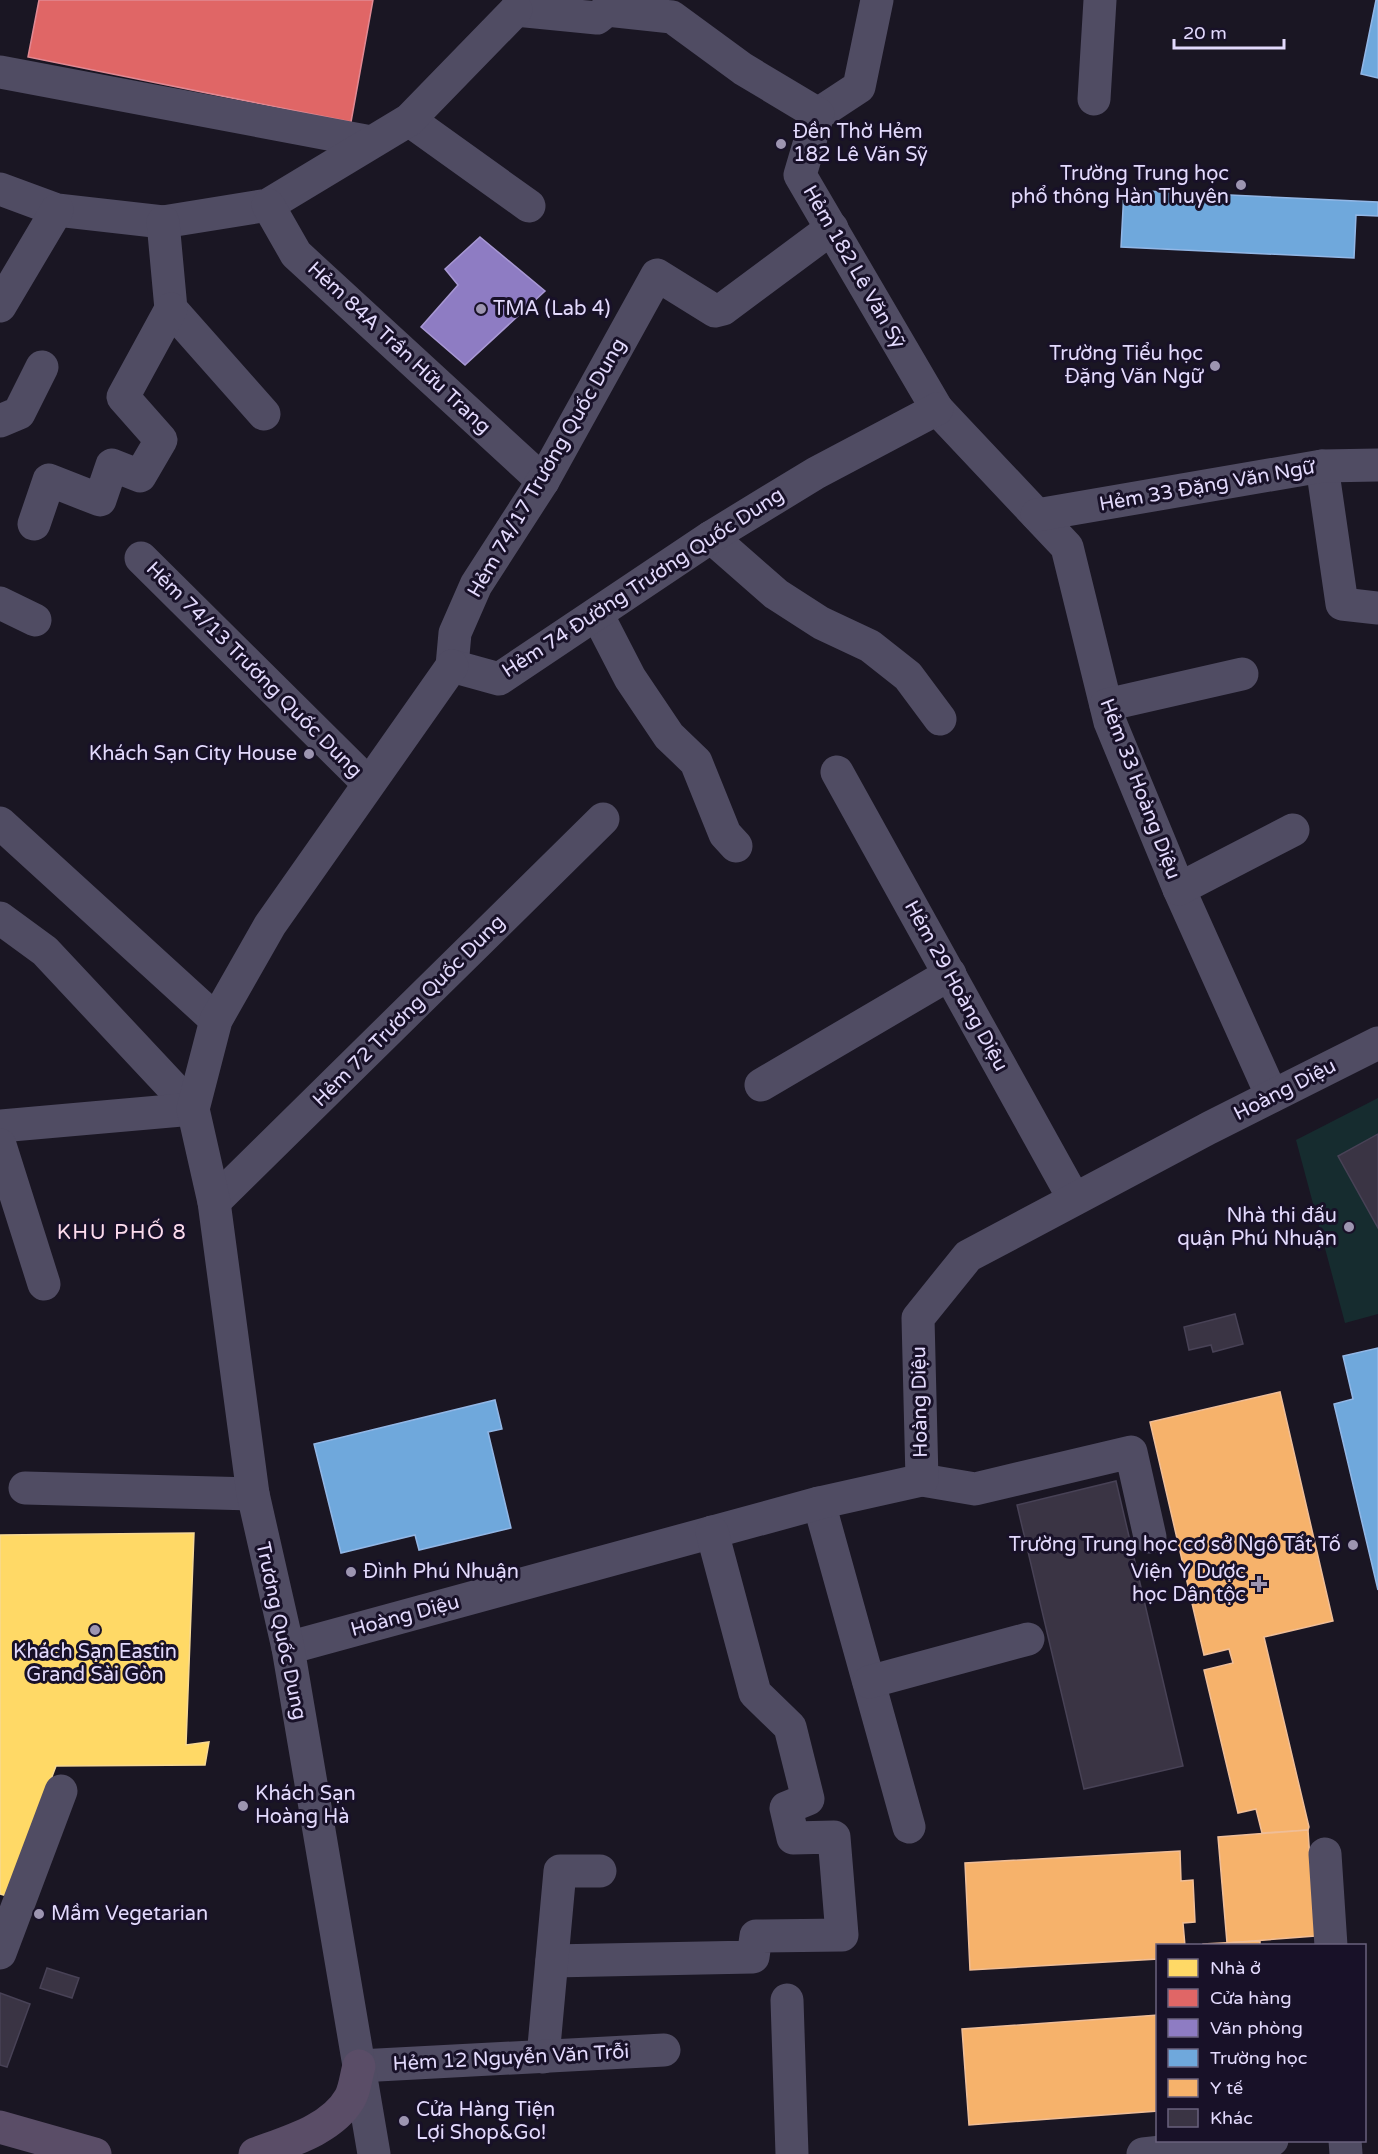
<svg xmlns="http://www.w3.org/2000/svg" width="1378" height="2154" viewBox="0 0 1378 2154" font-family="'Varela Round',sans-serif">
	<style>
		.green { fill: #162c2f }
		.homes { fill: #ffd966; stroke: #f7d993; stroke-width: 1.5 }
		.shops { fill: #e06666; stroke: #e18993; stroke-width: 1.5 }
		.offices { fill: #8e7cc3; stroke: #a898d4; stroke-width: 1.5 }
		.schools { fill: #6fa8dc; stroke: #92b7e6; stroke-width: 1.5 }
		.health { fill: #f6b26b; stroke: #f0be97; stroke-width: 1.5 }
		.building { fill: #3a3444; stroke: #484256; stroke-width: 1.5 }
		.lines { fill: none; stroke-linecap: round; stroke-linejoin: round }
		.minor { stroke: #504c63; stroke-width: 33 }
		.major { stroke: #5a4d67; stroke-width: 33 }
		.poi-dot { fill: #9d95b1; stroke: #181128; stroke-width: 2 }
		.labels { text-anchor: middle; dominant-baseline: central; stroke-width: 6; stroke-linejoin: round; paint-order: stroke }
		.poi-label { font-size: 20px; fill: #e3dafd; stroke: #181128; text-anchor: start }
		.street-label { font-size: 20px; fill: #e3dafd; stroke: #181128 }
		.neighbourhood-label { font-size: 21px; letter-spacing: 1.5px; fill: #fddced; stroke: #181128 }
	</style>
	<rect width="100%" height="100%" fill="#1a1623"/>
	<path class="green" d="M1378 1098V1314L1345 1323 1296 1140Z"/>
	<path class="homes" d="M194 1533 186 1745 209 1742 205 1765 56 1766 7 1896 0 1894V1535Z"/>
	<path class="shops" d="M39 0H373L351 122 28 57Z"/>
	<path class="offices" d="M480 237 545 291 465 365 421 327 458 285 445 269Z"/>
	<g class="schools">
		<path d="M1376 0H1378V78L1361 74Z"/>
		<path d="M1124 190 1378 202V216L1356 215 1354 258 1121 247Z"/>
		<path d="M1378 1348V1590L1334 1404 1353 1399 1343 1356Z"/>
		<path d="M495 1400 502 1429 488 1432 511 1528 419 1550 415 1535 341 1553 314 1444Z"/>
	</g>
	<g class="health">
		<path d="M1280 1392 1333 1621 1264 1637 1309 1827 1308 1830 1262 1833 1256 1809 1238 1813 1204 1670 1233 1663 1229 1649 1204 1655 1150 1422Z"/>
		<path d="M1308 1830 1315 1936 1227 1943 1218 1837Z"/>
		<path d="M1180 1851 1181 1881 1193 1880 1195 1922 1183 1923 1185 1946H1158V1959L970 1970 965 1863Z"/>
		<path d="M1260 1941V1946H1203V1944Z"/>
		<path d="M1158 2015V2111L969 2125 962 2029Z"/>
	</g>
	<g class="building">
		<path d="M1378 1134V1228L1338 1156Z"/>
		<path d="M1235 1314 1243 1344 1213 1352 1211 1345 1189 1350 1184 1327Z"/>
		<path d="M1116 1481 1183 1766 1084 1789 1017 1505Z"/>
		<path d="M47 1968 79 1978 72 1998 40 1988Z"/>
		<path d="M0 1993 30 2004 7 2067 0 2065Z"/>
	</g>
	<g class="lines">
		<g class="minor">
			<path d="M877 0 859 87 818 114 800 175 937 409 1067 547 1110 722 1179 889 1272 1096"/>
			<path d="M516 10 597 18 607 10 672 17 743 69 818 114"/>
			<path d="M0 72 371 142"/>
			<path d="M1094 99 1100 0"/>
			<path d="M409 120 529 206"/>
			<path d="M0 189 57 210 163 222 268 205 409 120 516 10"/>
			<path d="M268 205 296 254 543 481"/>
			<path d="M163 222 171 309 264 414"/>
			<path d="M0 306 57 210"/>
			<path d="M0 421 19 413 42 367"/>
			<path d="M1322 466 1342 604 1378 608"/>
			<path d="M1037 515 1322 466 1378 465"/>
			<path d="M34 524 49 480 100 500 112 465 140 476 161 440 123 397 171 309"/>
			<path d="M711 537 776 594 821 623 870 646 908 676 940 719"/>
			<path d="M141 558 368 783"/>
			<path d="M0 603 35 620"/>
			<path d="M597 614 630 678 669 736 696 762 725 834 736 846"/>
			<path d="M452 666 455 633 476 585 543 481 657 275 715 311 723 309 832 228"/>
			<path d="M452 666 499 679 711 537 816 473 937 409"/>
			<path d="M1106 705 1242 674"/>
			<path d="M837 772 1074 1199"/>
			<path d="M0 823 216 1020"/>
			<path d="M1179 889 1293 830"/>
			<path d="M0 918 45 951 193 1109"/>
			<path d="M761 1085 950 974"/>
			<path d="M0 1126 193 1109"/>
			<path d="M0 1145 44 1284"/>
			<path d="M214 1202 603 819"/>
			<path d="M922 1480 975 1489 1131 1452 1150 1537"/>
			<path d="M25 1488 253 1494"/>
			<path d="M819 1503 909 1827"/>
			<path d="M288 1648 819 1503 922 1480 918 1318 968 1256 1209 1128 1378 1043"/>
			<path d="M869 1682 1028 1639"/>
			<path d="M1325 1854 1331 1946"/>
			<path d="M0 1953 61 1791"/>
			<path d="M552 1961 753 1957 756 1936 842 1935 834 1837 793 1838 786 1808 808 1799 790 1727 755 1693 712 1532"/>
			<path d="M787 2000 792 2154"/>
			<path d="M543 2057 560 1871H600"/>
			<path d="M359 2066 664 2050"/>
			<path d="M1345 2140 1346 2154"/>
			<path d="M374 2154 288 1648 253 1494 214 1202 193 1109 216 1020 270 925 452 666"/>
			<path d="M1143 2154 1272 2140"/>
		</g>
		<g class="major">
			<path d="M0 2127 95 2154"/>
			<path d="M255 2154C287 2142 332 2130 350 2098 355 2089 356 2076 359 2066"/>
		</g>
	</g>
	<g class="poi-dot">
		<circle cx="781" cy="144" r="6"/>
		<circle cx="1241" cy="185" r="6"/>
		<circle cx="481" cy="309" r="6"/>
		<circle cx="1215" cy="366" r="6"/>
		<circle cx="309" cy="754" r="6"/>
		<circle cx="1349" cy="1227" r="6"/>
		<circle cx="1353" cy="1545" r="6"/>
		<circle cx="351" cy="1572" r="6"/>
		<path d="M1256 1575h6v6h6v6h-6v6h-6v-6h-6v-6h6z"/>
		<circle cx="95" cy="1630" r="6"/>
		<circle cx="243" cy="1806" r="6"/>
		<circle cx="39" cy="1914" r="6"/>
		<circle cx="404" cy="2121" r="6"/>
	</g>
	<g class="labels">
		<g class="poi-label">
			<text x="793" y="132">Đền Thờ Hẻm<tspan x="793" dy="23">182 Lê Văn Sỹ</tspan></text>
			<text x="1229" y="174" text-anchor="end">Trường Trung học<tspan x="1229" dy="23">phổ thông Hàn Thuyên</tspan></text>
			<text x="493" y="309">TMA (Lab 4)</text>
			<text x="1203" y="354" text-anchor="end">Trường Tiểu học<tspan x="1203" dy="23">Đặng Văn Ngữ</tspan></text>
			<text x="297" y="754" text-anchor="end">Khách Sạn City House</text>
			<text x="1337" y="1216" text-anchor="end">Nhà thi đấu<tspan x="1337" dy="23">quận Phú Nhuận</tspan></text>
			<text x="1341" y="1545" text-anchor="end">Trường Trung học cơ sở Ngô Tất Tố</text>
			<text x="363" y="1572">Đình Phú Nhuận</text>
			<text x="1246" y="1572" text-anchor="end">Viện Y Dược<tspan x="1246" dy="23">học Dân tộc</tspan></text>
			<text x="95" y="1652" text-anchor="middle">Khách Sạn Eastin<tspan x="95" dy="23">Grand Sài Gòn</tspan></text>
			<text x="255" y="1794">Khách Sạn<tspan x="255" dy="23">Hoàng Hà</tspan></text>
			<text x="51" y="1914">Mầm Vegetarian</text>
			<text x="416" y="2110">Cửa Hàng Tiện<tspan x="416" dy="23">Lợi Shop&amp;Go!</tspan></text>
		</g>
		<g class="street-label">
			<text transform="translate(854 267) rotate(60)">Hẻm 182 Lê Văn Sỹ</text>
			<text transform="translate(399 348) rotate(43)">Hẻm 84A Trần Hữu Trang</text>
			<text transform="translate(547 468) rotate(-60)">Hẻm 74/17 Trương Quốc Dung</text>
			<text transform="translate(1207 486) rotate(-10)">Hẻm 33 Đặng Văn Ngữ</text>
			<text transform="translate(643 583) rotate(-33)">Hẻm 74 Đường Trương Quốc Dung</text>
			<text transform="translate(254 670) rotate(45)">Hẻm 74/13 Trương Quốc Dung</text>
			<text transform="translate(1140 789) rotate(69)">Hẻm 33 Hoàng Diệu</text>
			<text transform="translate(956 986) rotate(61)">Hẻm 29 Hoàng Diệu</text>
			<text transform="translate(409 1011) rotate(-45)">Hẻm 72 Trương Quốc Dung</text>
			<text transform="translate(1285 1090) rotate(-27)">Hoàng Diệu</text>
			<text transform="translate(920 1402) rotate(-91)">Hoàng Diệu</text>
			<text transform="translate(405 1616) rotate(-15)">Hoàng Diệu</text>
			<text transform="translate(281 1631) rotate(78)">Trương Quốc Dung</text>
			<text transform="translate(511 2058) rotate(-3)">Hẻm 12 Nguyễn Văn Trỗi</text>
		</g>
		<g class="neighbourhood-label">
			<text x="122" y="1232">KHU PHỐ 8</text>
		</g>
	</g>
	<rect x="1156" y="1944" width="210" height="198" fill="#181128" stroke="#69617d" stroke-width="1.5"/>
	<rect x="1168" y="1959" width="30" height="18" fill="#ffd966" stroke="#69617d" stroke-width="1.5"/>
	<text x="1210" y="1974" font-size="18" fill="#e3dafd">Nhà ở</text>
	<rect x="1168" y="1989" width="30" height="18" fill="#e06666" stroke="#69617d" stroke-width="1.5"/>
	<text x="1210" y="2004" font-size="18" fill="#e3dafd">Cửa hàng</text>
	<rect x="1168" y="2019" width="30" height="18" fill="#8e7cc3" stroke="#69617d" stroke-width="1.5"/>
	<text x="1210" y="2034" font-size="18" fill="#e3dafd">Văn phòng</text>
	<rect x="1168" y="2049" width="30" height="18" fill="#6fa8dc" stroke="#69617d" stroke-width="1.5"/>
	<text x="1210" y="2064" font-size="18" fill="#e3dafd">Trường học</text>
	<rect x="1168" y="2079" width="30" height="18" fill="#f6b26b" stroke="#69617d" stroke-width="1.5"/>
	<text x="1210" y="2094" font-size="18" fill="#e3dafd">Y tế</text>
	<rect x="1168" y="2109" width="30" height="18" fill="#3a3444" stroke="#69617d" stroke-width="1.5"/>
	<text x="1210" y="2124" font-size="18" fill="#e3dafd">Khác</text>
	<path d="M1174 39v9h110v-9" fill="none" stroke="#e3dafd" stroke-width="3"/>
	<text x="1183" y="39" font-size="18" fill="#e3dafd" stroke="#181128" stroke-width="4.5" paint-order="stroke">20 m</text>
</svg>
